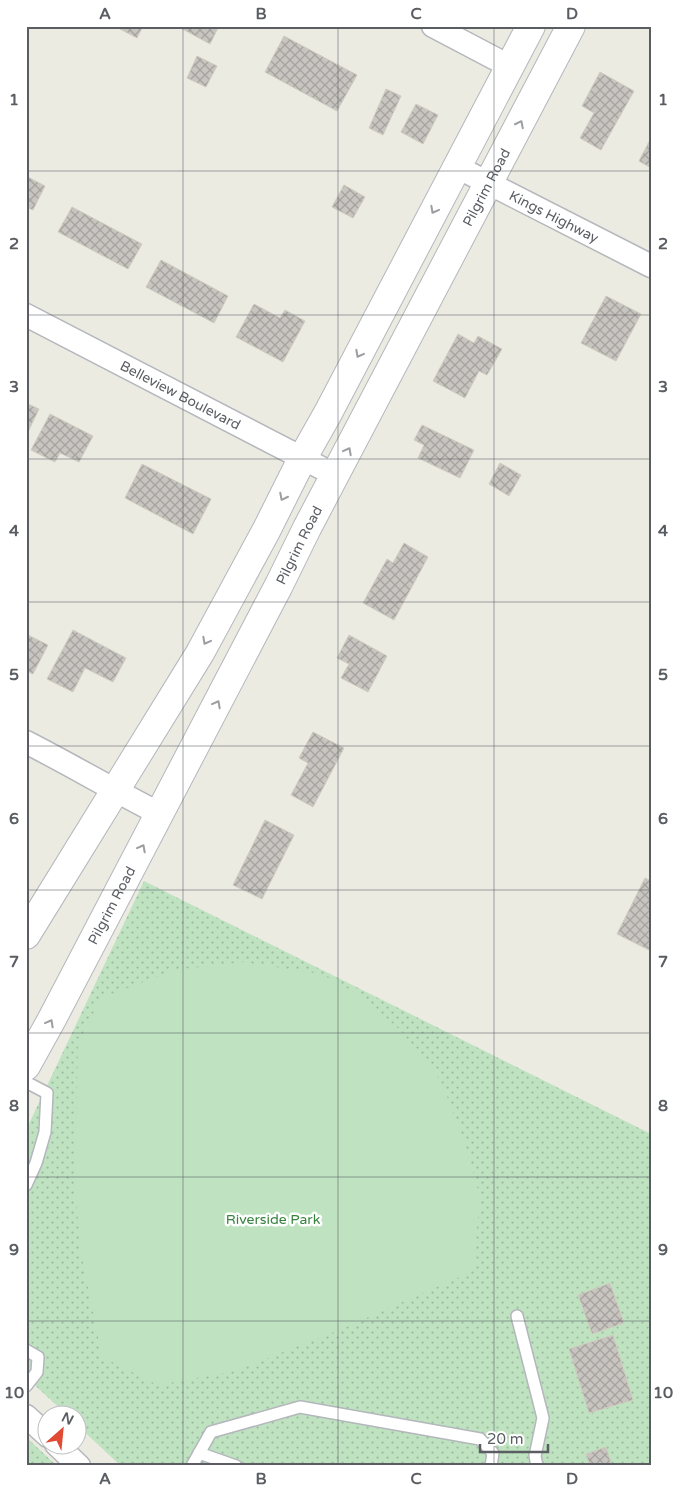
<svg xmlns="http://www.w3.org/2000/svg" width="677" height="1492" viewBox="0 0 677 1492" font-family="'Varela Round',sans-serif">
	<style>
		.park { fill: url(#park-dots) }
		.pitch { fill: #bfe3c1 }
		.building { fill: url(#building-cross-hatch); stroke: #d1ccc0 }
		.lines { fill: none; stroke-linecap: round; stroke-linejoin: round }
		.service-casing { stroke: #b4b7bc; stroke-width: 14 }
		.minor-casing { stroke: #b4b7bc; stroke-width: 25 }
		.tertiary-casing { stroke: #b4b7bc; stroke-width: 30 }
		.service { stroke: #fff; stroke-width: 11 }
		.minor { stroke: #fff; stroke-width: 22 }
		.tertiary { stroke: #fff; stroke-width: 28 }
		.oneway { stroke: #9c9ea1 }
		.grid { fill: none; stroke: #5a5d62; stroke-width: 1; stroke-opacity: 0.55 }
		.labels { text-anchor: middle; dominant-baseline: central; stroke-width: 5; stroke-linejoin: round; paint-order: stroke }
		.street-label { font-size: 14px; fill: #5a5d62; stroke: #fff }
		.park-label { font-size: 14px; fill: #388340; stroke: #fff }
		.neatline { fill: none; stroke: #5a5d62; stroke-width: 2 }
		.grid-label { font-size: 16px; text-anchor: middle; font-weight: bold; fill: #5a5d62 }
	</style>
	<defs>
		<pattern id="park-dots" width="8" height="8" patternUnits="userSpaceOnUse" patternTransform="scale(1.25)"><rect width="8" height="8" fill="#bfe3c1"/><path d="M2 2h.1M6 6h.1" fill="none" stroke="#9ebba0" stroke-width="1.8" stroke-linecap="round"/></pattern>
		<pattern id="building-cross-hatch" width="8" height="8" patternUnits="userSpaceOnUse" patternTransform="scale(1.25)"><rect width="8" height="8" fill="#c8c4bf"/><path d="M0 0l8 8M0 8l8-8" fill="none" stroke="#a5a29f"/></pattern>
	</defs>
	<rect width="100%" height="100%" fill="#ecebe2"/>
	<g class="park">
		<path d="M144 881 651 1134V1466H121L78 1426V1414H66L26 1377V1130Z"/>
		<path d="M26 1437 55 1464 58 1466H26Z"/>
	</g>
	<path class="pitch" d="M243 962 321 974 363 997 401 1031 441 1081 463 1138 480 1196 473 1271 339 1330 235 1371 158 1385 102 1357 80 1247 75 1181 78 1043 101 998 175 970Z"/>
	<g class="building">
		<path d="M121 26H143L137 38 120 29Z"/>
		<path d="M177 26H219L210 44Z"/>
		<path d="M284 36 357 75 337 111 265 72Z"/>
		<path d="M197 56 217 66 206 87 187 78Z"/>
		<path d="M600 72 634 91 601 150 580 138 594 113 582 106Z"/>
		<path d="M386 89 401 96 383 135 369 128Z"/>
		<path d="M416 104 438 115 423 144 401 132Z"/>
		<path d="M651 138V168L639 161Z"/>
		<path d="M26 176 45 186 33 210 26 207Z"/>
		<path d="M344 185 365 197 353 218 332 207Z"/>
		<path d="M72 207 142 244 128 269 58 232Z"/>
		<path d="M161 260 228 296 214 323 146 287Z"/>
		<path d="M606 296 641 314 616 361 581 343Z"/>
		<path d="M254 304 280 318 285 310 305 321 283 362 236 337Z"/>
		<path d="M458 334 474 343 478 336 502 349 487 375 479 371 465 398 433 381Z"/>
		<path d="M26 403 39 409 27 434H26Z"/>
		<path d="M50 414 93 436 79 462 60 453 55 462 31 450Z"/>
		<path d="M422 425 474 450 460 478 418 458 424 445 414 440Z"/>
		<path d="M500 463 521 475 509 496 489 484Z"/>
		<path d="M142 464 211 499 193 534 125 498Z"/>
		<path d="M404 543 428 557 394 620 363 603 387 559 393 563Z"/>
		<path d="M73 630 126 658 113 682 85 668 73 692 47 679Z"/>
		<path d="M26 634 48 645 33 674 26 671Z"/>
		<path d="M349 635 387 656 368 692 341 678 349 664 337 658Z"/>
		<path d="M313 732 344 748 313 807 291 795 308 763 299 758Z"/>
		<path d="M265 820 294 835 262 899 233 885Z"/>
		<path d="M645 878 651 881V951L617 934Z"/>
		<path d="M610 1283 624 1323 592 1334 578 1295Z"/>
		<path d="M613 1335 633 1400 589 1413 569 1349Z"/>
		<path d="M606 1447 612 1466H590L586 1454Z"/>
	</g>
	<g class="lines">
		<g class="service-casing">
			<g id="service">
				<path d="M26 1082 47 1093 45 1132 36 1163 26 1185"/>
				<path d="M517 1316 543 1418 535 1456 537 1466"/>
				<path d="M26 1350 38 1357 37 1372 26 1386"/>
				<path d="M199 1453 236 1466"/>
				<path d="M192 1466 211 1432 300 1407 480 1439 493 1453 491 1466"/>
			</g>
		</g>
		<g class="minor-casing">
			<g id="minor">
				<path d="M433 26 509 66"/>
				<path id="s1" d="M457 167 651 266"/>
				<path id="s2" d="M26 315 335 475"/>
				<path d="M26 742C71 765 115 791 160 814"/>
				<path d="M26 1416 48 1436"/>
				<path d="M56 1444 79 1466"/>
			</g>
		</g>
		<g class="tertiary-casing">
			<g id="tertiary">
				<path d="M26 935 200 653 266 531 302 459 328 413 531 26"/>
				<path id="s3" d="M26 1066 52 1019 279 585 307 528 571 26"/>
			</g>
		</g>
		<use href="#service" class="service"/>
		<use href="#minor" class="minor"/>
		<use href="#tertiary" class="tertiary"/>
	</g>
	<defs><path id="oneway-chevron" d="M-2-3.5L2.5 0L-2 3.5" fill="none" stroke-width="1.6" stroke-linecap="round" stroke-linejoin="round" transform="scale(1.25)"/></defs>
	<g class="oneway">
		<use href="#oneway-chevron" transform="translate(520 124) rotate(-63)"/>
		<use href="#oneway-chevron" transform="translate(434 210) rotate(118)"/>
		<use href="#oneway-chevron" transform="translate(359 354) rotate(118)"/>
		<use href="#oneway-chevron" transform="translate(348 451) rotate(-62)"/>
		<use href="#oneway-chevron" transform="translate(283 497) rotate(117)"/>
		<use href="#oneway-chevron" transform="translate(206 641) rotate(118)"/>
		<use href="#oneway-chevron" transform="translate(217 704) rotate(-62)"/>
		<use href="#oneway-chevron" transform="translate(142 848) rotate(-62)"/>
		<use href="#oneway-chevron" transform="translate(50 1023) rotate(-61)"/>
	</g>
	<path class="grid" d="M183 26V1466M338 26V1466M494 26V1466M26 171H651M26 315H651M26 459H651M26 602H651M26 746H651M26 890H651M26 1033H651M26 1177H651M26 1321H651"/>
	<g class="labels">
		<g class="street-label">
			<text stroke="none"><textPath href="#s3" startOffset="992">Pilgrim Road</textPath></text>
			<text stroke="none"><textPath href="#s1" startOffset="109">Kings Highway</textPath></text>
			<text stroke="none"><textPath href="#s2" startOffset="174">Belleview Boulevard</textPath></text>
			<text stroke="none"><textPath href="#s3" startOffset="588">Pilgrim Road</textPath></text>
			<text stroke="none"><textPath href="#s3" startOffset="182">Pilgrim Road</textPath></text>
		</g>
		<g class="park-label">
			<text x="273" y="1219">Riverside Park</text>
		</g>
	</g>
	<rect width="677" height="1492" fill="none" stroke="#ffffff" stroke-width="55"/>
	<g transform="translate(62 1430) rotate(27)"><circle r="24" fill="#ffffff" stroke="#bdbec0"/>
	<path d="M0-4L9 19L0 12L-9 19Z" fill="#e14a33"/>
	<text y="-8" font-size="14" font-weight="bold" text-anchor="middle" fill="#5a5d62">N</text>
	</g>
	<path d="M480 1444v8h68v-8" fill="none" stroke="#5a5d62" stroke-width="2.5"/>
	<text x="487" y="1444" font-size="15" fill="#5a5d62" stroke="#ffffff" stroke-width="4" paint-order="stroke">20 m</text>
	<rect x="28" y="28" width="622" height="1436" class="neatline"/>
	<g class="grid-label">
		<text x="105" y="19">A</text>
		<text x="261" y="19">B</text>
		<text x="416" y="19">C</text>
		<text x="572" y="19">D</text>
		<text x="14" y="105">1</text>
		<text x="663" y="105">1</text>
		<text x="14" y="249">2</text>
		<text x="663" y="249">2</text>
		<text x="14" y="392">3</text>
		<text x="663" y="392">3</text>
		<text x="14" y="536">4</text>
		<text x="663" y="536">4</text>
		<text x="14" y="680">5</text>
		<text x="663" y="680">5</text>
		<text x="14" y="824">6</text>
		<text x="663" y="824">6</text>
		<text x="14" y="967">7</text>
		<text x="663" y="967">7</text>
		<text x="14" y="1111">8</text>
		<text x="663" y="1111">8</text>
		<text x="14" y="1255">9</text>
		<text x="663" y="1255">9</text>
		<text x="14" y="1398">10</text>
		<text x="663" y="1398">10</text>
		<text x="105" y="1484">A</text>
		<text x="261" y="1484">B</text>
		<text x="416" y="1484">C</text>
		<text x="572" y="1484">D</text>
	</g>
</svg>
